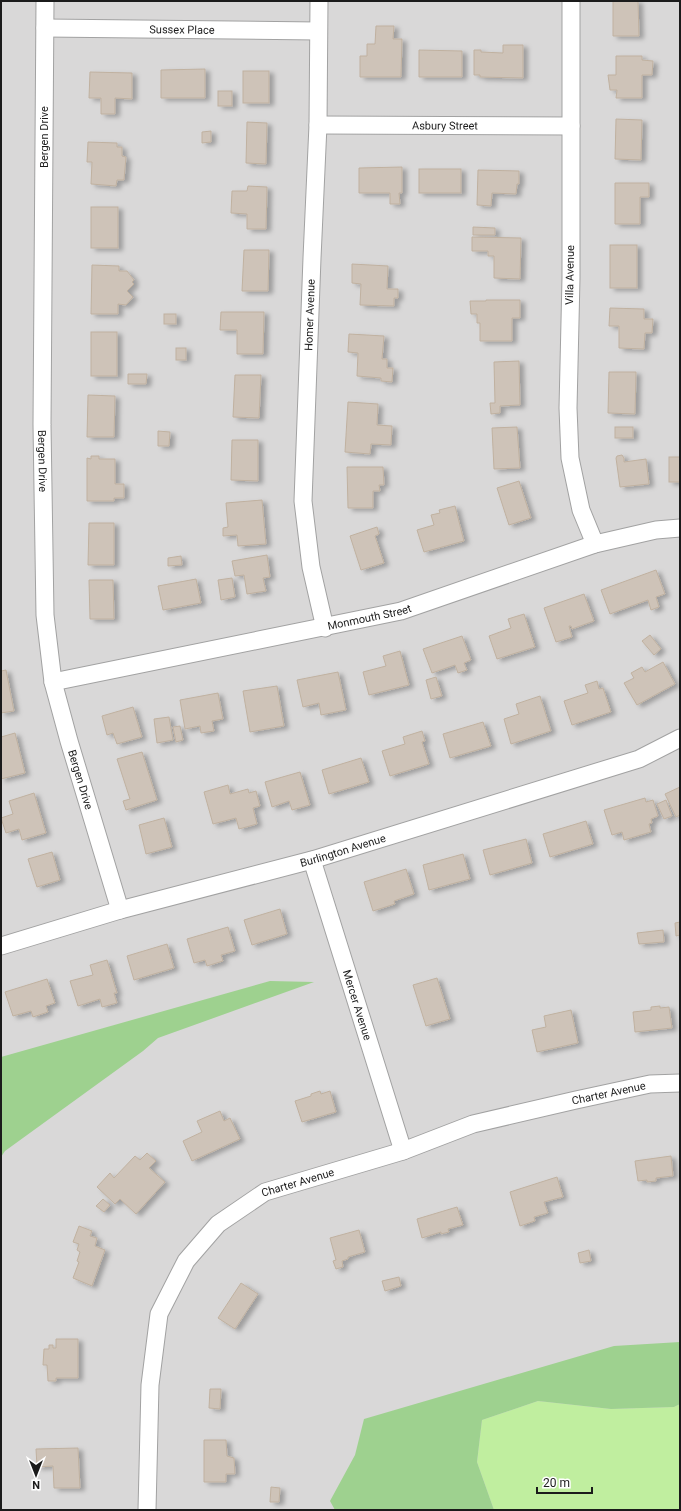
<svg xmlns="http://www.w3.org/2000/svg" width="681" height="1511" viewBox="0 0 681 1511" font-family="Roboto,sans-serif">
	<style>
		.residential { fill: #d9d8d8 }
		.grass { fill: #c0ee9f }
		.forest { fill: #9ed18f }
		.building { fill: #cec3b8; stroke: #c0b1a0; filter: url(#shadow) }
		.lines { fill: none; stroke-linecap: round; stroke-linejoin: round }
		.minor-casing { stroke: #a2a2a2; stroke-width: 19 }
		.minor { stroke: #fff; stroke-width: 17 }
		.labels { text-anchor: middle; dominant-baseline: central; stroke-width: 3; stroke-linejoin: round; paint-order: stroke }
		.street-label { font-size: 11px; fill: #1b1b1b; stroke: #fff }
	</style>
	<defs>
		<filter id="shadow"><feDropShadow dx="4.5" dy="2.5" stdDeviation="2" flood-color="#0004"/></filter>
	</defs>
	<rect width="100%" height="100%" fill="#eeeadf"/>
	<rect class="residential" x="1" y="1" width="679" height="1509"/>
	<path class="grass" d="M538 1401 611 1409 674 1407 680 1404V1510H494L477 1462 482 1420Z"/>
	<g class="forest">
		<path d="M270 981 314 982 158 1038 143 1051 5 1151 1 1157V1057Z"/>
		<path d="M680 1342V1404L674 1407 611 1409 538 1401 482 1420 477 1462 494 1510H335L330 1501 355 1455 364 1419 614 1346Z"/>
	</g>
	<g class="building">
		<path d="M613 1H638L639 36H613Z"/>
		<path d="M376 26H394L393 39H402L401 77H360V56H367V44H375Z"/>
		<path d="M503 45H523V78L480 77V75H474V50H481V52L503 53Z"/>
		<path d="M419 50 462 51V77H419Z"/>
		<path d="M616 56H642V60L653 61 652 75H642V98H616L617 90H610L608 75H616Z"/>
		<path d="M205 69V98H161V70Z"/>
		<rect x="243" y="71" width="26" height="32"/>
		<path d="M90 72 132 73V99L115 98V114H101V98H89Z"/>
		<rect x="218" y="91" width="14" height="15"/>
		<path d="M616 119 642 120 641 160 615 159Z"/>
		<path d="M247 122 267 123 266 164 246 163Z"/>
		<path d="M211 131V142L202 143V132Z"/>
		<path d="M88 142 117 143V147H122V156L126 157 124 180H117L116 186 91 184 92 162H87Z"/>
		<path d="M402 167V193H399L400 204H390V193H359V168Z"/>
		<rect x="419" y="169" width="42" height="24"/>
		<path d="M478 170 519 171V184H517L516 194 492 193 491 206 477 205Z"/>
		<path d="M615 183H649V197H640V224H615Z"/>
		<path d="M248 186 267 187 266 229H247V214L231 213 232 191H247Z"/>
		<rect x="91" y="207" width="27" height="41"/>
		<path d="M473 227 495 228V235H473Z"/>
		<path d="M472 237 521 238 520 279 494 278V256H488V251H472Z"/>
		<rect x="610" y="245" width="27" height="43"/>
		<path d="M244 250H269L268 291H242Z"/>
		<path d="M352 264 388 266 387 289H398V298H394V306L360 305 361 284 352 283Z"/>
		<path d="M92 265 119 266V271H127L134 280 132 282 134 284 127 291 133 297 126 305 118 304V314H91Z"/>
		<path d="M486 300H520V318H512V341H480V323H477V314H471L470 301H486Z"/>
		<path d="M610 308 644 309V319H653L652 333H645L644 349 619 348V326H609Z"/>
		<path d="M221 312H264L263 354H237V330H220Z"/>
		<rect x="164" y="314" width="12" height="10"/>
		<rect x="91" y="332" width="26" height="44"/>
		<path d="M349 334 384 336 382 359H387V368H393L392 382 381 381V378L357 376 358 353 348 352Z"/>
		<rect x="176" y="348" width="10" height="12"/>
		<path d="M519 361 520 405 500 406V413L491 414 490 403H495L494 362Z"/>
		<path d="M609 372H636L635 414 608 413Z"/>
		<path d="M128 374H147L146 384H128Z"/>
		<path d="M235 375H261L259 418 233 417Z"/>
		<path d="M88 395 115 396 114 437H87Z"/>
		<path d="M348 402 378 404 377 425 392 426 391 445 371 444 370 454 345 452Z"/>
		<path d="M517 427 520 468 494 469 492 428Z"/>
		<rect x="615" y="427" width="18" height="11"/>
		<path d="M158 431 170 432 169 446H158Z"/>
		<path d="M232 440H258V481L231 480Z"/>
		<path d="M622 455 624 458V462L646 459 649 484 620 487 616 458 617 456Z"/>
		<path d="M91 456H99V459H115V484H124V498H114V501H87V458L91 459Z"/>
		<rect x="669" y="457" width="11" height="25"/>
		<path d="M347 467H383L384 485H379L380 491H373V508H348Z"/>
		<path d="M519 481 531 518 509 525 497 488Z"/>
		<path d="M262 500 266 544 238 546 237 535 223 536V528L228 527 226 503Z"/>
		<path d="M455 506 464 541 424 552 417 530 434 525 431 515 440 513 439 510Z"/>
		<path d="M89 523H114V565H88Z"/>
		<path d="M377 527 379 534 375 536 384 563 361 570 350 536Z"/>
		<path d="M267 555 270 577 263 578 266 591 247 594 244 575 235 576 232 561Z"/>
		<path d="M181 556 182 565 168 566V558Z"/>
		<path d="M656 570 665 594 656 597 659 607 651 610 648 600 610 614 601 590Z"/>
		<path d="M232 578 235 597 221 600 218 580Z"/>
		<path d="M196 579 201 603 163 610 158 586Z"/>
		<path d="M89 580H113L114 619H90Z"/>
		<path d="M584 594 594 621 572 629 571 626H569L572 637 556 642 544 608Z"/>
		<path d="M524 614 535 647 497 659 489 636 511 628 508 619Z"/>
		<path d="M650 635 661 649 654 655 642 641Z"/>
		<path d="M462 636 471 660 464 663 467 670 458 673 455 665 432 673 423 649Z"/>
		<path d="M400 651 409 685 369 695 363 672 386 666 383 656Z"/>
		<path d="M663 662 675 684 637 705 624 683 634 678 631 673 642 667 645 672Z"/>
		<path d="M6 670 14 711 1 713V671Z"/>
		<path d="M338 672 346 710 321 715 319 703 303 707 297 680Z"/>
		<path d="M436 677 442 696 431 699 426 680Z"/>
		<path d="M597 681 599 689 603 688 611 712 572 725 564 701 588 693 585 685Z"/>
		<path d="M277 686 284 726 250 732 243 691Z"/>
		<path d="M218 693 223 719 212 721 214 731 201 733 200 726 185 729 180 700Z"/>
		<path d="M540 696 551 731 511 744 504 719 519 714 516 704Z"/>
		<path d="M133 707 142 737 117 744 113 733 107 735 102 716Z"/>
		<path d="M169 717 173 740 157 743 154 719Z"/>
		<path d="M483 722 491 746 450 758 443 734Z"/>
		<path d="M180 726 183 740 176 742 173 727Z"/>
		<path d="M422 731 425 741 422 742 429 764 390 776 382 751 405 744 403 737Z"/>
		<path d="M15 733 25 773 1 779V737Z"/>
		<path d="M142 752 157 800 126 810 123 801 130 799 117 759Z"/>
		<path d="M361 758 369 782 329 794 322 770Z"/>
		<path d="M300 772 310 805 292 810 289 801 272 807 265 782Z"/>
		<path d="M228 785 230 794 248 789 249 793 256 791 260 806 253 808 257 824 239 829 236 818 213 824 204 792Z"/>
		<path d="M680 787V815L676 817 665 794Z"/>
		<path d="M34 793 46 833 22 840 19 829 6 833 1 818 13 814 9 801Z"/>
		<path d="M645 798 646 802 653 800 658 816 651 819 652 823 649 824 651 832 624 840 622 832 612 835 604 810Z"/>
		<path d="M666 800 672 816 664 819 657 804Z"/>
		<path d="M164 818 172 847 146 854 139 825Z"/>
		<path d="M586 821 593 844 550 857 543 834Z"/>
		<path d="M526 839 532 863 490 875 483 850Z"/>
		<path d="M52 852 60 880 37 887 28 859Z"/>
		<path d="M463 854 470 879 429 890 423 865Z"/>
		<path d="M406 869 414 894 394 901 395 904 373 911 364 882Z"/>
		<path d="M280 909 287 934 252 945 244 920Z"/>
		<path d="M680 922V935L676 936 675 923Z"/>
		<path d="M228 927 235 951 221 955 223 961 207 966 205 960 194 963 187 939Z"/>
		<path d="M663 930 664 942 639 944 637 933Z"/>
		<path d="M167 944 174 968 134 980 127 956Z"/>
		<path d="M107 960 117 993H114L117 1003 102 1007 100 999 78 1006 70 981 93 975 90 965Z"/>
		<path d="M437 978 450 1019 426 1026 413 985Z"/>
		<path d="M47 979 55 1003 46 1006 48 1012 33 1017 31 1011 13 1016 5 992Z"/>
		<path d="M660 1006V1008L669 1007 672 1028 635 1032 633 1012 651 1010V1007Z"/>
		<path d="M571 1010 578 1043 537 1052 532 1030 546 1027 544 1016Z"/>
		<path d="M320 1091 321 1094 330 1091 336 1112 302 1122 295 1101 311 1096V1094Z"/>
		<path d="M220 1111 224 1121 230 1118 240 1139 192 1161 183 1141 202 1132 197 1121Z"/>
		<path d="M147 1153 156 1161 149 1168 165 1182 136 1214 120 1199 115 1204 97 1187 110 1173 114 1178 135 1156 140 1160Z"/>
		<path d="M671 1156 673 1176 656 1178V1181L647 1182V1180L638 1181 635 1161Z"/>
		<path d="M557 1177 563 1197 544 1202 548 1213 534 1217 535 1221 520 1226 510 1192Z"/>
		<path d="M103 1199 110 1205 104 1212 96 1206Z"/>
		<path d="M457 1207 463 1225 448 1229 449 1232 441 1234V1232L422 1238 417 1219Z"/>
		<path d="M79 1226 92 1231 90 1236 97 1238 95 1246 105 1250 92 1286 73 1278 79 1262 77 1261 80 1252 77 1250 79 1244 73 1242Z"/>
		<path d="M359 1230 365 1252 348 1257V1259L342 1261 343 1267 336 1269 333 1261 336 1260 330 1238Z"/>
		<path d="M589 1250 591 1261 580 1263 578 1253Z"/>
		<path d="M399 1277 401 1286 385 1291 382 1281Z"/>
		<path d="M241 1283 258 1294 235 1329 218 1318Z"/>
		<path d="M56 1339H78V1378H56V1381H48L47 1365H43L44 1349H49V1345H53V1348H56Z"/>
		<path d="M210 1389H221L220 1409 209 1408Z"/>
		<path d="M204 1440H226L227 1456 234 1458 235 1474H226V1482H204Z"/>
		<path d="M78 1448 80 1488H54L53 1466 37 1467 36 1449Z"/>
		<path d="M271 1487 280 1488 279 1502H270Z"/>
	</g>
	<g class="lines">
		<g class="minor-casing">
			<g id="minor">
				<path id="s1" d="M45 1 42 425 45 615 53 682 69 741 120 910"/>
				<path d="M319 1 318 125 312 258 303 501 311 567 325 628"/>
				<path d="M571 1V278L568 408 570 458 581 510 595 544"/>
				<path id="s2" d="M45 28 318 31"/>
				<path id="s3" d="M318 125 571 126"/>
				<path id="s4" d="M53 682 401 611 595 544 656 530 680 528"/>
				<path id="s5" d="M312 860 403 1151"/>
				<path id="s6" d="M1 946 120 910 312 860 639 759 680 738"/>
				<path id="s7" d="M147 1510 150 1385 159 1314 186 1261 218 1224 265 1192 403 1151 473 1124 576 1100 650 1084 680 1083"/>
			</g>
		</g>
		<use href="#minor" class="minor"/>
	</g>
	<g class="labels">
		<g class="street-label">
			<text stroke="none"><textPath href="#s2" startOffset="137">Sussex Place</textPath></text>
			<text stroke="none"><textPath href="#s3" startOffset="127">Asbury Street</textPath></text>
			<text transform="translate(44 137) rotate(-90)">Bergen Drive</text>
			<text transform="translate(570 275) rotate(-89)">Villa Avenue</text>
			<text transform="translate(310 315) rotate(-88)">Homer Avenue</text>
			<text stroke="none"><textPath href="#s1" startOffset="460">Bergen Drive</textPath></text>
			<text stroke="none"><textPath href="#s4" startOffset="323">Monmouth Street</textPath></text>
			<text stroke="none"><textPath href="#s1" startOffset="783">Bergen Drive</textPath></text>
			<text stroke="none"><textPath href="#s6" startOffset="355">Burlington Avenue</textPath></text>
			<text stroke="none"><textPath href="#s5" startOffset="152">Mercer Avenue</textPath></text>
			<text stroke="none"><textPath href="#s7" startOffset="720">Charter Avenue</textPath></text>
			<text stroke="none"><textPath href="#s7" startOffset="396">Charter Avenue</textPath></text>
		</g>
	</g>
	<rect width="681" height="1511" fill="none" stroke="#1b1b1b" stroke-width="4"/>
	<g transform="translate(36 1475) rotate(180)" stroke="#ffffff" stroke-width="3" paint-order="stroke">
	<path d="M0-3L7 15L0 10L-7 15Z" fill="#1b1b1b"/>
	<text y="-6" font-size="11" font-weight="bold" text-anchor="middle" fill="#1b1b1b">N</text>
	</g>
	<path d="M537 1487v6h55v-6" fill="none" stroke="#1b1b1b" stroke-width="2"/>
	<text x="543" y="1487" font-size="12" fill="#1b1b1b" stroke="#ffffff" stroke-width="3" paint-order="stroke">20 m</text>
</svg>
